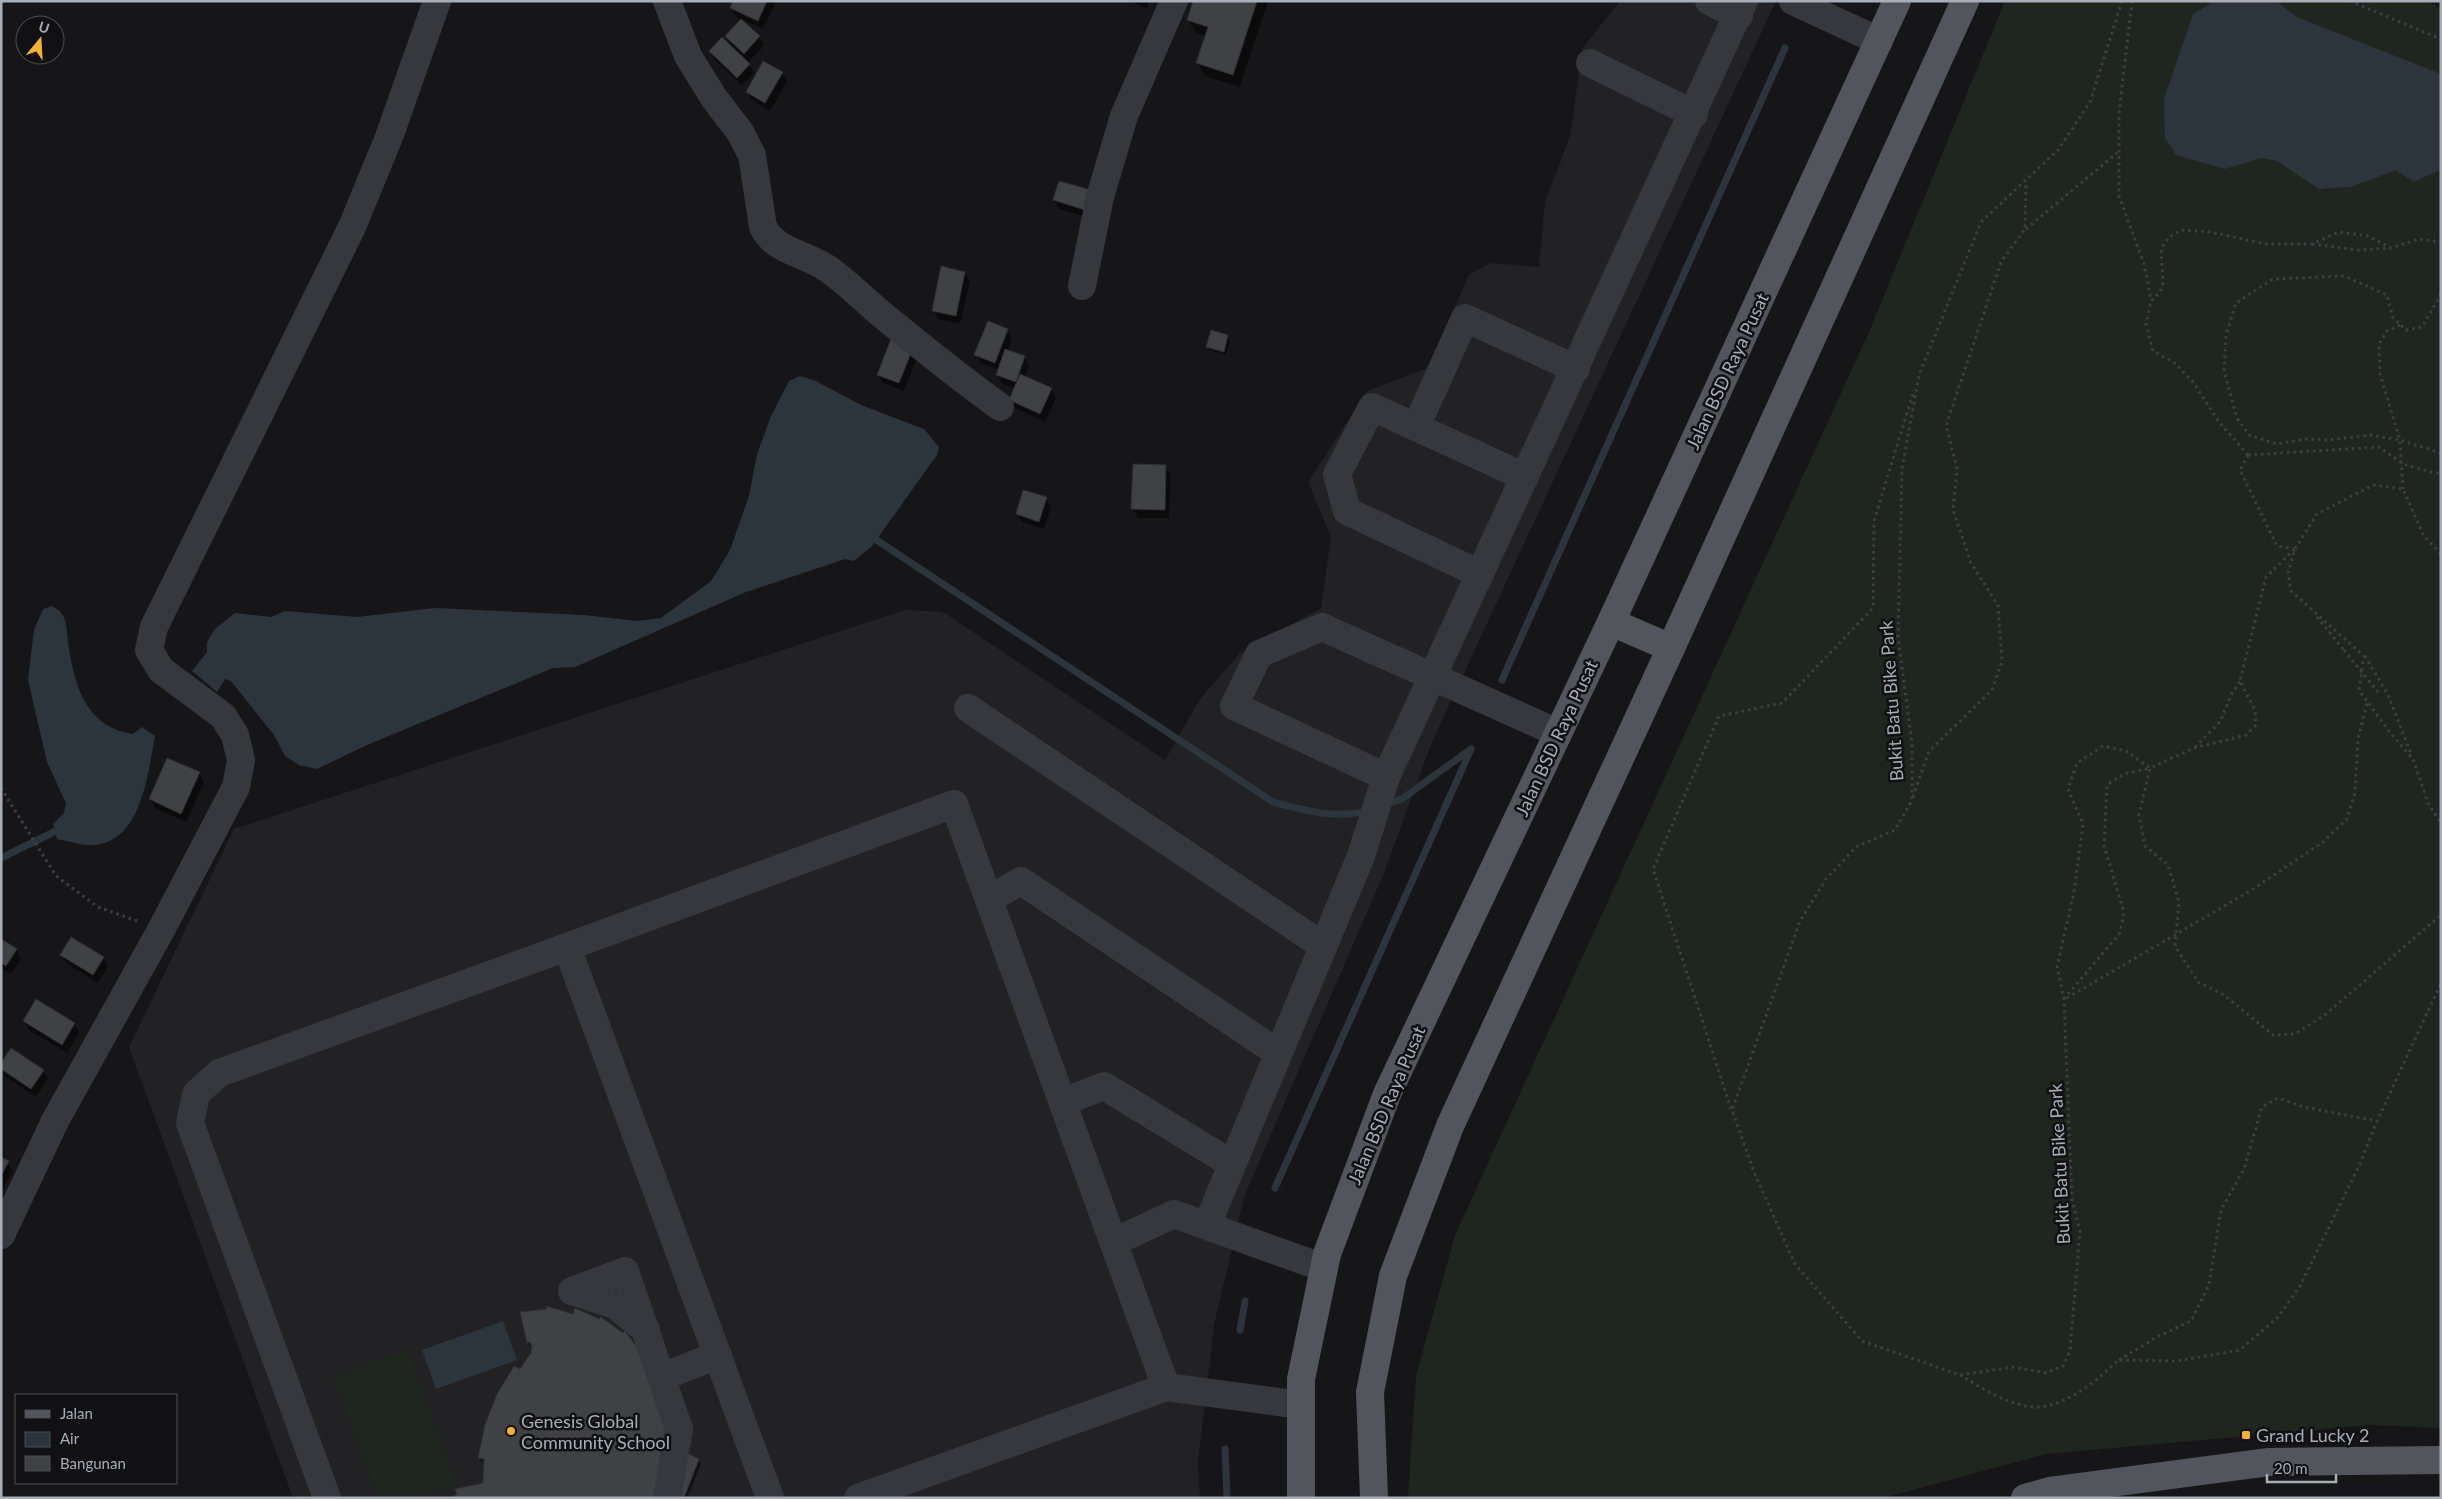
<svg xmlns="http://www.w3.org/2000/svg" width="2442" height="1499" viewBox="0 0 2442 1499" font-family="Lato,sans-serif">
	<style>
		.built { fill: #222225 }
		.grass { fill: #1e261f }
		.water { fill: #2c353c }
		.shadow { fill: #0007 }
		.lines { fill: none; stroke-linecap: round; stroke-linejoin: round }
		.stream { stroke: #2c353c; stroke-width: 7 }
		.building { fill: #404145; stroke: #303034 }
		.path { stroke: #3d3f44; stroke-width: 3; stroke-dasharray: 2.5 4; stroke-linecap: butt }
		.minor { stroke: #37383d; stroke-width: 28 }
		.major { stroke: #53555c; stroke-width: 28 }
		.path-bridge { stroke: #3d3f44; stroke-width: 3; stroke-dasharray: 2.5 4; stroke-linecap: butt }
		.poi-dot { fill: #f2b134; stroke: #111113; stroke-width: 2 }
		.labels { text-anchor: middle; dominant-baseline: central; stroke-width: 5; stroke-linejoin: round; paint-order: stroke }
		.street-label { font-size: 18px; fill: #a8adb8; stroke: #111113 }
		.poi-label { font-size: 18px; fill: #a8adb8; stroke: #111113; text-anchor: start }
	</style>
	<rect width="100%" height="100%" fill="#161618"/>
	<path class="built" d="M1620 1H1776L1432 742 1384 873 1244 1197 1214 1325 1198 1463 1200 1498H293L129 1047 234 829 905 610 943 612 1165 760 1200 699 1240 653 1321 608 1331 537 1308 482 1367 391 1428 368 1469 275 1490 263 1539 267 1545 202 1571 133 1582 49Z"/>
	<g class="grass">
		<path d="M2005 1H2426L2441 8V1428L2371 1425 2046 1454 1883 1498H1408L1416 1376 1455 1235 1869 332Z"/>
		<path d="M408 1349 457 1485 420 1498H377L333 1376Z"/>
	</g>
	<g class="water">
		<path d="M2215 1H2276L2297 17 2441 74 2440 170 2414 182 2396 170 2351 187 2319 189 2277 161 2261 158 2225 169 2176 155 2165 138 2164 99 2193 14Z"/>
		<path d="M800 376 816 381 861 405 924 429 939 447 937 455 872 546 854 561 845 559 746 592 575 667 553 668 367 745 317 769 299 765 285 756 274 735 231 681 225 679 217 692 192 671 207 652V642L215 629 235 613 271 617 285 611 357 617 435 608 584 615 637 621 661 618 711 581 730 550 749 496 757 454 771 416 789 381Z"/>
		<path d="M52 606C68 614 66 626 68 642 74 684 85 727 133 734L142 727 155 736C148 772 142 842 94 845 83 846 68 841 57 839L53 824 64 813 66 803 47 762 28 680 34 630 43 609Z"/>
		<path d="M503 1321 517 1360 436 1389 422 1350Z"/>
	</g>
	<g class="shadow">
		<path d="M734 1H773L775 4 763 29 736 17 731 8Z"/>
		<path d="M1127 1H1149L1147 8Z"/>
		<path d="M1194 1H1268L1240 87 1205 76 1198 63 1207 36 1196 33 1188 19Z"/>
		<path d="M726 36 759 37 764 45 748 63 754 73 742 85 715 60 710 52 733 49Z"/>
		<path d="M782 73 787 81 770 111 752 100 747 92Z"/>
		<path d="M1090 191V218L1059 209 1054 200Z"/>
		<path d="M965 273 970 281 960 324 938 319 933 310Z"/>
		<path d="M1007 330 1012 339 1008 351 1024 357 1029 365 1025 378 1051 389 1056 398 1045 422 1015 408 1010 400 1015 388 1002 384 997 375 999 370 981 363 976 355Z"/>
		<path d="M1228 336 1230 340 1226 355 1210 350 1208 346Z"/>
		<path d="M891 341 917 357 904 391 883 383 878 375Z"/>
		<path d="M1134 465 1165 466 1170 474 1169 518H1138L1133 509Z"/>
		<path d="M1046 498 1051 507 1044 529 1022 522 1017 514Z"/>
		<path d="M199 773 204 782 186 822 155 808 150 799Z"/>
		<path d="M1 941 16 950 21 959 11 974 1 968Z"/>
		<path d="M62 955 103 958 108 967 98 983 66 963Z"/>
		<path d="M24 1021 74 1024 79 1032 67 1053 29 1030Z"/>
		<path d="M1 1065 43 1071 48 1079 36 1097 5 1076Z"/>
		<path d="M1 1159 8 1162 13 1171 1 1193Z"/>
		<path d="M522 1313 673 1445 698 1460 701 1464 687 1498H452L484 1484 485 1467 479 1457 533 1351 528 1342Z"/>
	</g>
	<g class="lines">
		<g class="stream">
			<path d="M869 535 1273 802C1303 810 1338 820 1369 810"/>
			<path d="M1502 680 1785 48"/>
			<path d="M1384 805 1402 799 1471 749"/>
			<path d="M1 858 62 828"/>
			<path d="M1275 1188 1471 749"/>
			<path d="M1240 1330 1245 1301"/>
			<path d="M1225 1449 1227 1498"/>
		</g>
	</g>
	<g class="building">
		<path d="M733 1H767L758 21 730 8Z"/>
		<path d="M1193 1H1257L1233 75 1196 63 1208 27 1187 20Z"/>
		<path d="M741 19 760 36 744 54 725 36Z"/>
		<path d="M722 37 750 64 737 78 709 51Z"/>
		<path d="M763 61 783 72 765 103 746 92Z"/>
		<path d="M1059 181 1091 190 1085 210 1053 200Z"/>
		<path d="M941 266 965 272 956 316 932 311Z"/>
		<path d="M988 321 1008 329 995 363 974 355Z"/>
		<path d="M1211 330 1228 335 1224 352 1206 347Z"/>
		<path d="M891 339 913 348 899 383 877 375Z"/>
		<path d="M1005 349 1025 356 1016 382 996 375Z"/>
		<path d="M1020 374 1052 388 1040 414 1009 400Z"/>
		<path d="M1133 464 1166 465 1165 510 1131 509Z"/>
		<path d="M1023 490 1047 497 1039 522 1016 514Z"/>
		<path d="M167 758 200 772 181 814 149 799Z"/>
		<path d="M71 937 104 957 93 975 60 955Z"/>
		<path d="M1 939 17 949 6 966 1 963Z"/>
		<path d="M36 999 75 1023 62 1045 23 1021Z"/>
		<path d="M11 1048 44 1070 31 1089 1 1069V1063Z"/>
		<path d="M1 1157 9 1161 1 1176Z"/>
		<path d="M546 1306 573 1314 575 1308 599 1319 601 1317 623 1333 625 1331 641 1353 670 1418 657 1498H450L457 1494 455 1489 483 1483 484 1459 478 1458 485 1425 497 1394 514 1366 520 1369 531 1353 532 1347 530 1342 527 1343 520 1312 547 1309Z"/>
		<path d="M665 1442 699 1459 684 1498H657Z"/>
	</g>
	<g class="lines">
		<g class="path">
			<path d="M2122 1 2090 102 2058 150 1981 222 1919 375 1902 469 1898 637 1912 744V800L1895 830 1856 847 1826 879 1800 921 1732 1110 1754 1172 1795 1264 1862 1341 1960 1375 2013 1367 2046 1373 2063 1366 2070 1351 2080 1231 2072 1200 2064 999 2057 967 2074 892 2083 824 2068 789 2077 763 2103 746 2126 751 2150 768 2194 748 2246 735 2256 725 2255 710 2240 681 2266 577 2295 549"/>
			<path d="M2132 1 2119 113V196L2144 264 2151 300"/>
			<path d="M2350 1 2441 39"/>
			<path d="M2026 229 2117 153"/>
			<path d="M2312 244 2358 250 2390 248"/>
			<path d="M2441 294 2422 327 2406 330 2393 318 2387 295 2344 276 2273 279 2236 303 2226 335 2224 371 2237 418 2249 435 2277 444 2306 439 2328 440 2371 435 2400 440 2441 453"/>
			<path d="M2400 325 2387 331 2379 344 2380 374 2400 440 2403 489"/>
			<path d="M2248 455 2219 422 2193 382 2176 364 2153 351 2146 324 2151 301 2160 292 2163 283 2161 249 2169 237 2182 230 2211 232 2265 244H2312L2339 232 2368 236 2391 248 2419 239 2441 242"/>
			<path d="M2248 455 2379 447 2403 464 2435 473H2441"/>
			<path d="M2248 455 2240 470 2277 546 2294 549"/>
			<path d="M2441 554 2424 536 2403 489 2373 485 2317 514 2295 549 2288 573 2291 591 2364 656 2359 690 2391 734 2413 759 2428 803 2441 823"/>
			<path d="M2317 617 2344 650"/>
			<path d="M2365 656 2388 695 2412 756"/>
			<path d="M2195 747 2220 722 2231 695 2240 681"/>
			<path d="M1 788 56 876 98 907 137 921"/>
			<path d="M1913 797 1929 751 1992 690 2002 662 1998 605 1971 563 1953 510 1957 468 1946 426 2001 262 2025 229 2026 182"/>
			<path d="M2067 998 2250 891 2323 842 2347 819 2355 793 2358 739 2367 703"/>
			<path d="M2064 999 2120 933 2124 912 2104 846 2107 785 2124 774 2150 768 2139 815 2145 846 2168 865 2179 902 2175 946 2198 982 2224 995 2273 1035 2295 1034 2326 1014 2441 915"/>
			<path d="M1731 1109 1653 869 1719 716 1782 703 1873 608 1874 521 1914 390"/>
			<path d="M2119 1360 2157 1337 2191 1321 2209 1285 2221 1210 2244 1169 2262 1107 2278 1098 2304 1107 2377 1121"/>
			<path d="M1960 1375C1982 1388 2009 1406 2035 1407 2065 1408 2099 1379 2118 1360L2177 1361 2240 1350 2278 1317 2300 1286 2359 1166 2377 1121 2441 983"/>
		</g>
		<g class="minor">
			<path d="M667 1 688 56 714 98 740 132 752 155 763 227C775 251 803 253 825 267 844 279 862 298 880 313 919 345 959 377 1000 407"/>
			<path d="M1709 1 1739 16"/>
			<path d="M1793 1 1879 41"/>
			<path d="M1590 63 1694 114"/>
			<path d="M1082 286 1100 197 1124 116 1174 1"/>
			<path d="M1416 427 1465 318 1576 369"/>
			<path d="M1480 574 1347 511 1337 474 1372 407 1525 477"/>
			<path d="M968 708 1323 946"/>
			<path d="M1386 777 1234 706 1259 654 1322 627 1558 733"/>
			<path d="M989 899 1021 881 1278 1053"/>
			<path d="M567 947 770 1498"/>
			<path d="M1063 1102 1104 1086 1232 1164"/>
			<path d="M1207 1225 1361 856 1386 777 1744 1"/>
			<path d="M1 1235 55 1121 161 930 236 787 241 760 235 735 223 716 161 670 149 650 154 627 352 227 389 137 437 1"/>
			<path d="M1114 1242 1174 1214 1324 1268"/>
			<path d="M572 1291 625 1271 679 1429 667 1498"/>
			<path d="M572 1291 615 1305 646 1330"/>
			<path d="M662 1377 718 1355"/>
			<path d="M1166 1387 1301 1405"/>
			<path d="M327 1498 190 1123 196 1094 219 1073 567 947 954 804 1166 1387 858 1498"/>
		</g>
		<g class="major">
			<path d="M1611 622 1671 648"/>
			<path d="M1301 1498V1379L1327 1254 1387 1094 1611 622 1897 1"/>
			<path d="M1374 1498 1370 1392 1393 1276 1450 1126 1671 648 1965 1"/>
			<path d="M2025 1498 2050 1491 2269 1462 2441 1460"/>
		</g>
		<path class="path-bridge" d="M2344 650 2378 692"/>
	</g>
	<g class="poi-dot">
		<circle cx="511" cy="1431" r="5"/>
		<rect x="2241" y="1430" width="10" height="10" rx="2.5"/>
	</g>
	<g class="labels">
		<g class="street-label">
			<text transform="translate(1727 371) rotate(-65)">Jalan BSD Raya Pusat</text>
			<text transform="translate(1891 701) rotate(-94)">Bukit Batu Bike Park</text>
			<text transform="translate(1556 738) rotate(-65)">Jalan BSD Raya Pusat</text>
			<text transform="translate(1386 1105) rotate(-67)">Jalan BSD Raya Pusat</text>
			<text transform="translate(2059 1164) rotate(-93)">Bukit Batu Bike Park</text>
		</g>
		<g class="poi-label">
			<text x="521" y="1421">Genesis Global<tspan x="521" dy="21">Community School</tspan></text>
			<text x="2256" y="1435">Grand Lucky 2</text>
		</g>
	</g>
	<rect width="2442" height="1499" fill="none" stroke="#a8adb8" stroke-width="5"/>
	<rect x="15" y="1394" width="162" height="90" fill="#111113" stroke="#4d4f55"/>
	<rect x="25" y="1410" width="25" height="8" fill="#53555c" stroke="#4d4f55"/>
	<text x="60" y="1419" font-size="15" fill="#a8adb8">Jalan</text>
	<rect x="25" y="1432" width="25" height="15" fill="#2c353c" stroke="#4d4f55"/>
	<text x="60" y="1444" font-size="15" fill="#a8adb8">Air</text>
	<rect x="25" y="1456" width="25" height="15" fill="#404145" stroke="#4d4f55"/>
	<text x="60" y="1469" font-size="15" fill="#a8adb8">Bangunan</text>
	<g transform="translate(40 40) rotate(18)"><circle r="24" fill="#111113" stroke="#4d4f55"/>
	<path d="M0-4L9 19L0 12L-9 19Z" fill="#f2b134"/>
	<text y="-8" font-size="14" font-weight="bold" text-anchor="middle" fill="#a8adb8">U</text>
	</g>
	<path d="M2267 1474v8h69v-8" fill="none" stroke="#a8adb8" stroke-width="2.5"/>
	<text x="2274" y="1474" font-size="15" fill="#a8adb8" stroke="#111113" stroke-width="4" paint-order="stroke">20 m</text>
</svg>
